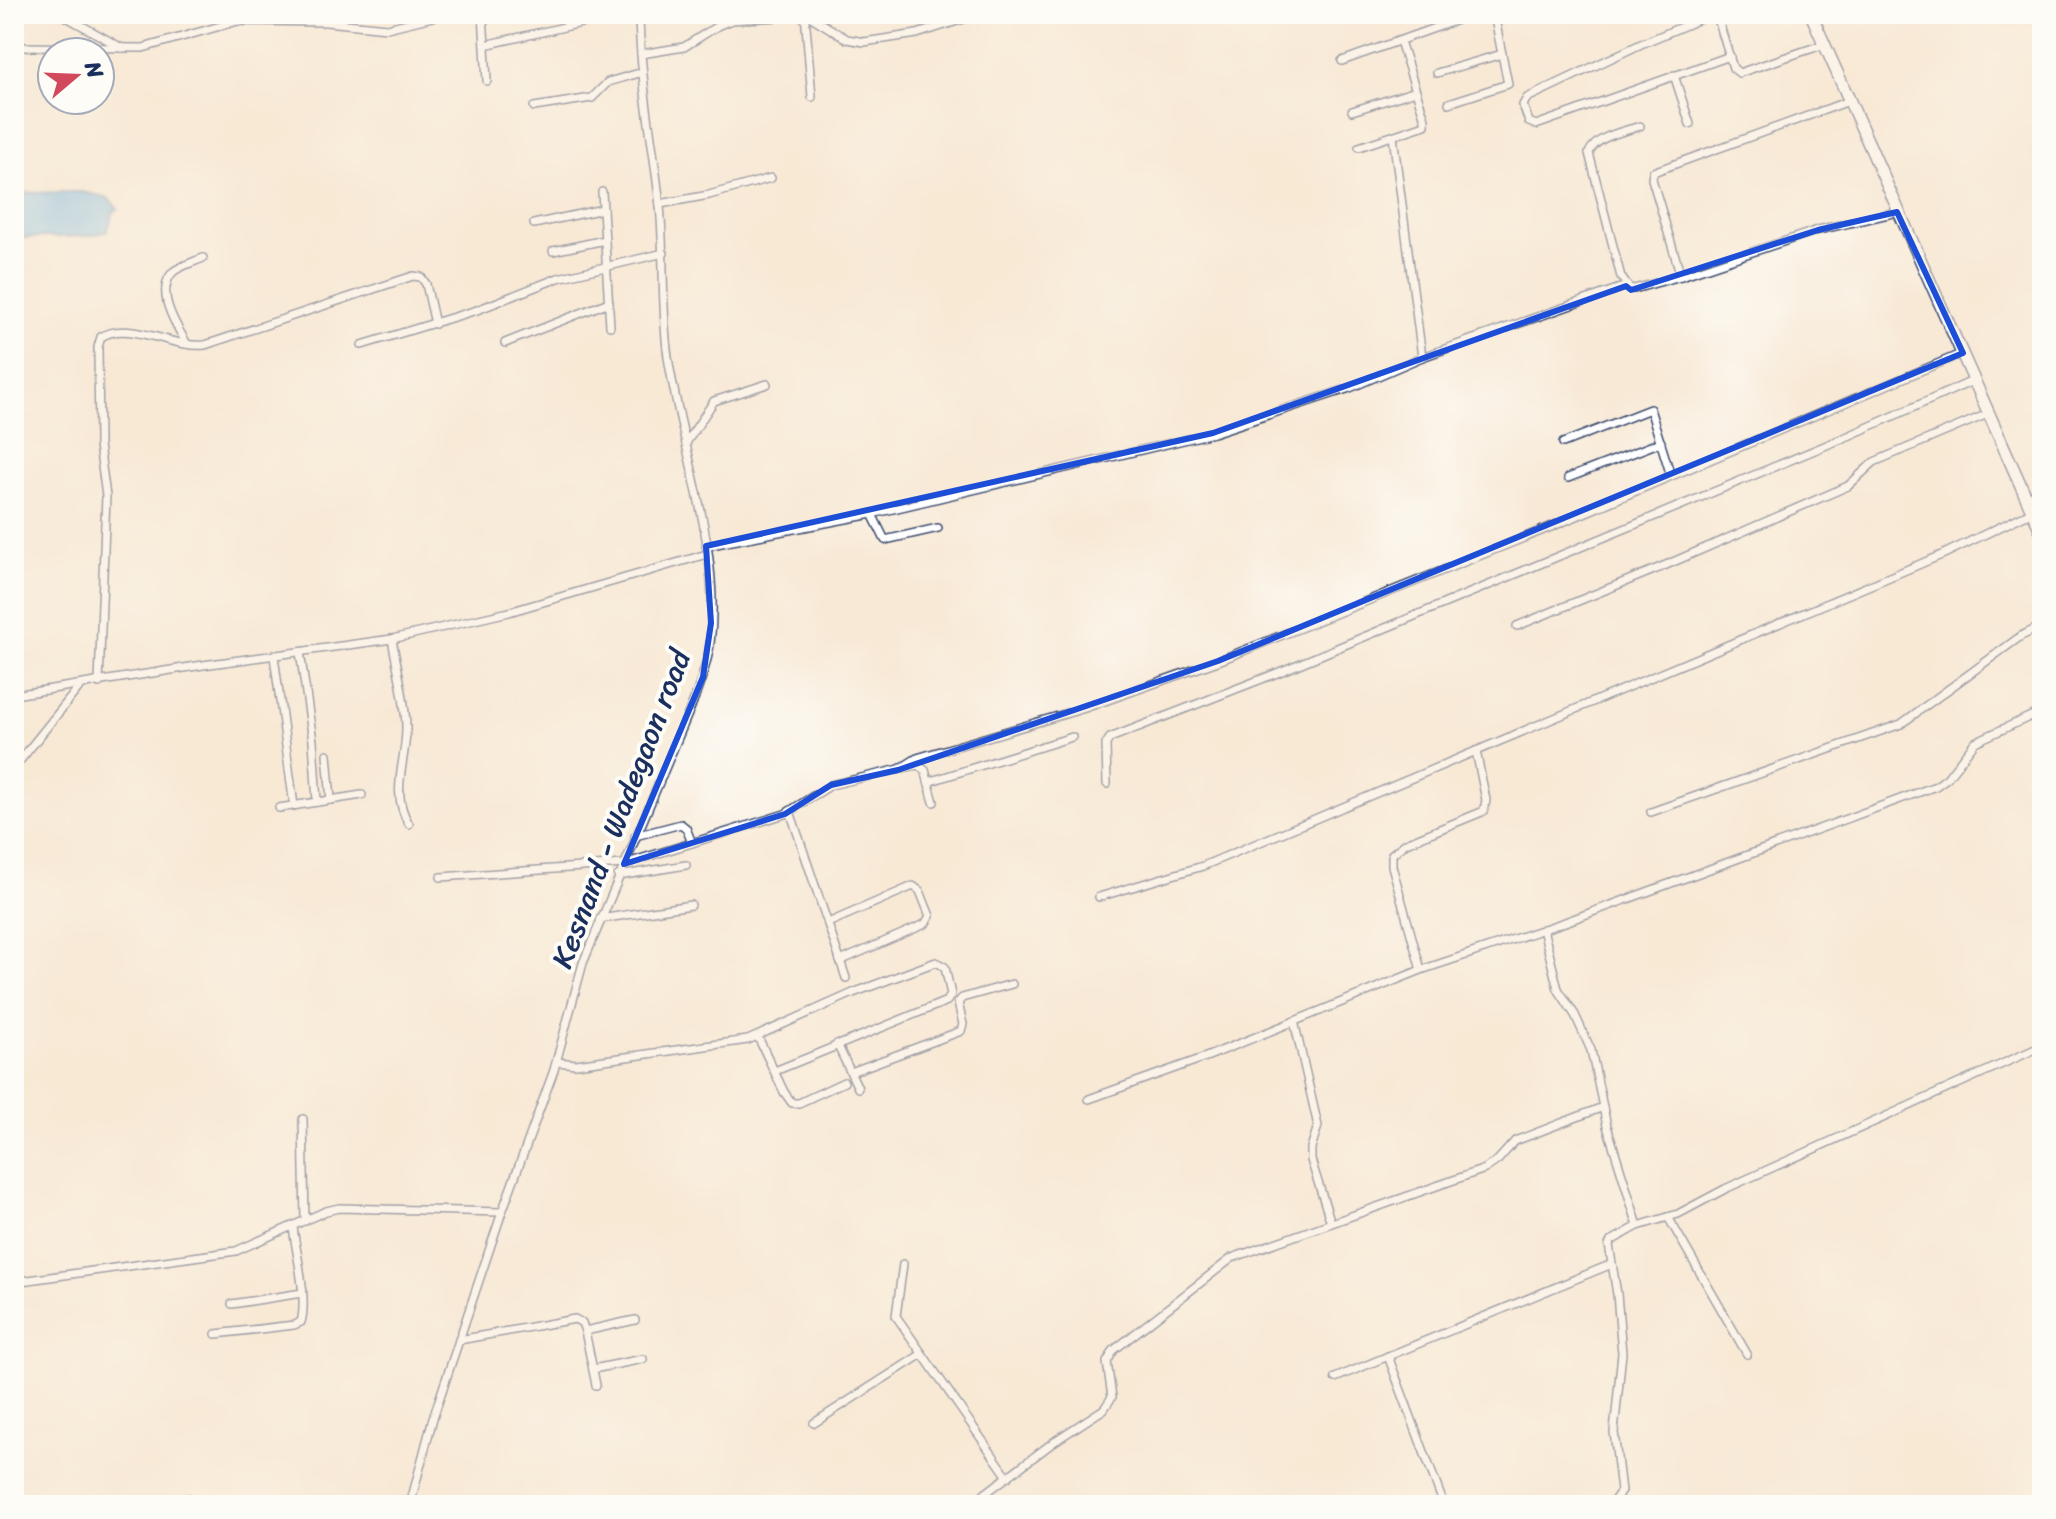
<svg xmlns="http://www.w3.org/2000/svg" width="2056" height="1519" viewBox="0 0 2056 1519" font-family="Sriracha,sans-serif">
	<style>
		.water { fill: #6cb4e4; stroke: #4472a1; stroke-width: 2 }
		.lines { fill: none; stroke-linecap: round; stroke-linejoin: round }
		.street-casing { stroke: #3c4b70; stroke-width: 10 }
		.secondary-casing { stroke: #3c4b70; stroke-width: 14 }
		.street { stroke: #fff; stroke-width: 7 }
		.secondary { stroke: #fff; stroke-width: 11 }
		.marked { fill: none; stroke: #1d4ed8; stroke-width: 6; stroke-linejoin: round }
		.labels { text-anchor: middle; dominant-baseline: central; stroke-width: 8; stroke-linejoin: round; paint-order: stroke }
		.street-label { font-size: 30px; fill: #1b2f5e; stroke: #fdfcf7 }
	</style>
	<rect width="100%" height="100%" fill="#fdfcf7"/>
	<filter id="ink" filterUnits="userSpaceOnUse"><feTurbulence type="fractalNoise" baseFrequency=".0125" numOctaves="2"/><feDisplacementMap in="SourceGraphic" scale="16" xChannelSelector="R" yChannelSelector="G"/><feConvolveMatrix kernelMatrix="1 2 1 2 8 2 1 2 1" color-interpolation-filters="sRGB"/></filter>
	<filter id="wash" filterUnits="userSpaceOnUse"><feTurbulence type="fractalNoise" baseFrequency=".006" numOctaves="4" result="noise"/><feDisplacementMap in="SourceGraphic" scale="32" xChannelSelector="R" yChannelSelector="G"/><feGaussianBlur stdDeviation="1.8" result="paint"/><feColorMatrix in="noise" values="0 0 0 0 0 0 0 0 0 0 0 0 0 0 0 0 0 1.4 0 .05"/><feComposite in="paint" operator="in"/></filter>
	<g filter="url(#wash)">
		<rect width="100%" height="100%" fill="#f8e9d6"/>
		<path class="water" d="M83 192 108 198 118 209 114 211 108 230C83 242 43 234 14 239V193Z"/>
	</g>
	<g filter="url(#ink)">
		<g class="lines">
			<g class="street-casing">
				<g id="street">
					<path d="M61 14 122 48"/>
					<path d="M483 14 487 81"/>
					<path d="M805 14 812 97"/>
					<path d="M1712 14 1641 44 1527 98 1523 105 1529 122 1536 125 1730 56"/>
					<path d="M1713 14 1718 19 1733 68 1739 73 1825 44"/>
					<path d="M485 45 621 14"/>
					<path d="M14 47 143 48 238 21 326 22 387 28 445 14"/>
					<path d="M641 54 684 47 719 25 732 20 808 15 847 39 864 42 917 34 979 14"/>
					<path d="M1342 61 1474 14"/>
					<path d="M1437 73 1502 54"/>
					<path d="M1674 75 1690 124"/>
					<path d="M1449 103 1508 84 1494 14"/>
					<path d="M534 107 592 98 608 82 643 72"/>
					<path d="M1352 111 1416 91"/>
					<path d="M1640 126C1623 132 1596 136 1589 153L1621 277 1629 288 1634 289 1681 276 1818 230 1897 212"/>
					<path d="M1393 136 1422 357"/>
					<path d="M1359 147 1425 125V119L1400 41"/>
					<path d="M602 192 610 326"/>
					<path d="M660 204 709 195 771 178"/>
					<path d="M534 224 603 209"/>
					<path d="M553 251 605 240"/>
					<path d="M1681 276 1652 179 1653 172 1849 101"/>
					<path d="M505 343 609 302"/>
					<path d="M187 344C177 327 154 292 173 272 180 266 194 262 203 258"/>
					<path d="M362 345 477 310 558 278 664 253"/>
					<path d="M686 443 714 401 767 384"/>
					<path d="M1563 443 1650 409 1671 476"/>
					<path d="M1568 478 1661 442"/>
					<path d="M872 514 885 540 938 528"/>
					<path d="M706 546 872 514 1213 433 1350 388 1422 357 1626 286"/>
					<path d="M1517 626 1666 565 1848 486 1874 462 1990 413"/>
					<path d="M392 639C397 668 405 697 406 726 407 761 389 791 409 824"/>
					<path d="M300 652 313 741 317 802"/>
					<path d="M274 656 294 806"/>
					<path d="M99 683 106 496 99 445 98 347 101 337C128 319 174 349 205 345L413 276 421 277 426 284 435 324"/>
					<path d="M14 695 203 665 392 639 509 612 707 554"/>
					<path d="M327 754 331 800"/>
					<path d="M14 768 80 686"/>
					<path d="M898 770 917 758 1085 708 1218 661 1546 529 1963 353"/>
					<path d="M928 782 1072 737"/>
					<path d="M1107 784 1106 744 1110 738 1277 673 1846 437 1975 380"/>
					<path d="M279 808 362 795"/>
					<path d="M790 811 846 978"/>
					<path d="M1651 812 1901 724 2021 636 2042 626"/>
					<path d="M635 836 681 824 686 828 692 843"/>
					<path d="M618 876 686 865"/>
					<path d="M441 877 624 864 785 814 831 785 917 765 925 770 934 802"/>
					<path d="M1099 897 1203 866 1944 554 2033 511"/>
					<path d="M600 919 691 905"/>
					<path d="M828 923 913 886 920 891 930 916 925 924 840 961"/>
					<path d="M1543 929 1558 989 1575 1015 1591 1050 1607 1126 1638 1226"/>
					<path d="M1421 970 1392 866V854L1406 843 1484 811 1486 800 1476 751"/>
					<path d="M1294 1021 1318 1126 1311 1148V1160L1331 1223"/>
					<path d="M758 1037 784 1092 792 1103H799L844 1082"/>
					<path d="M837 1044 858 1088"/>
					<path d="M557 1062 576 1064 748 1040 853 993 936 962 945 967 951 995 947 1001 775 1071"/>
					<path d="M851 1072 961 1031 963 1024 958 1003 962 998 1012 984"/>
					<path d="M1089 1099 1206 1057 1421 970 1565 922 1936 786 1947 778 1975 742 2042 711"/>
					<path d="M303 1119 305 1221"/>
					<path d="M1668 1217 1747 1354"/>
					<path d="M903 1264 896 1316 1008 1477"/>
					<path d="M14 1282 236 1251 326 1211 339 1208 502 1212"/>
					<path d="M232 1304 302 1293"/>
					<path d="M585 1331 635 1320"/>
					<path d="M216 1334 294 1325 301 1322C308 1298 296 1253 293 1227"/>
					<path d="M459 1340 575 1319 582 1323 585 1331 596 1385"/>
					<path d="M1388 1356 1444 1505"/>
					<path d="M593 1369 643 1359"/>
					<path d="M1335 1378 1612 1264"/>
					<path d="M814 1423 922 1354"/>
					<path d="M189 1498 190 1505"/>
					<path d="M163 1501V1505"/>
					<path d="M410 1505 433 1418 502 1212 554 1070 583 963 691 707C699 687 707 666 710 644 722 550 682 450 668 357 661 308 665 257 660 206 653 142 640 79 639 14"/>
					<path d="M970 1505 1055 1441 1104 1409 1112 1397 1107 1362 1114 1350 1232 1258 1485 1169 1498 1160 1515 1141 1603 1107"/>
					<path d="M1611 1505 1621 1491 1614 1432 1622 1353 1617 1294 1609 1245 1611 1241 1638 1226 1678 1214 1725 1189 2042 1046"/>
				</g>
			</g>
			<g class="secondary-casing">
				<path id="secondary" d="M1811 14 2042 533"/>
			</g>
			<use href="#street" class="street"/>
			<use href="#secondary" class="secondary"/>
		</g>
	</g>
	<path d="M0 0H2056V1519H0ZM1897 212 1963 353 1218 661 898 770 831 785 785 814 624 864 703 677 711 623 706 546 1213 433 1626 286 1631 290 1818 230Z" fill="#f8e9d6" fill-opacity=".55" fill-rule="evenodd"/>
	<path class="marked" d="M1897 212 1963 353 1218 661 898 770 831 785 785 814 624 864 703 677 711 623 706 546 1213 433 1626 286 1631 290 1818 230Z"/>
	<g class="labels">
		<g class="street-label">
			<text transform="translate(621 809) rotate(-69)">Kesnand - Wadegaon road</text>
		</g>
	</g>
	<rect width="2056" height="1519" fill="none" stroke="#fdfcf7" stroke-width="48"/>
	<g transform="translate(76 76) rotate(71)"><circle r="38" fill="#fdfcf7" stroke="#a3aaba" stroke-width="2"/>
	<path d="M0-6L14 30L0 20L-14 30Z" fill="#d1495b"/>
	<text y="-12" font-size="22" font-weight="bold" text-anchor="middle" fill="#1b2f5e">N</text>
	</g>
</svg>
